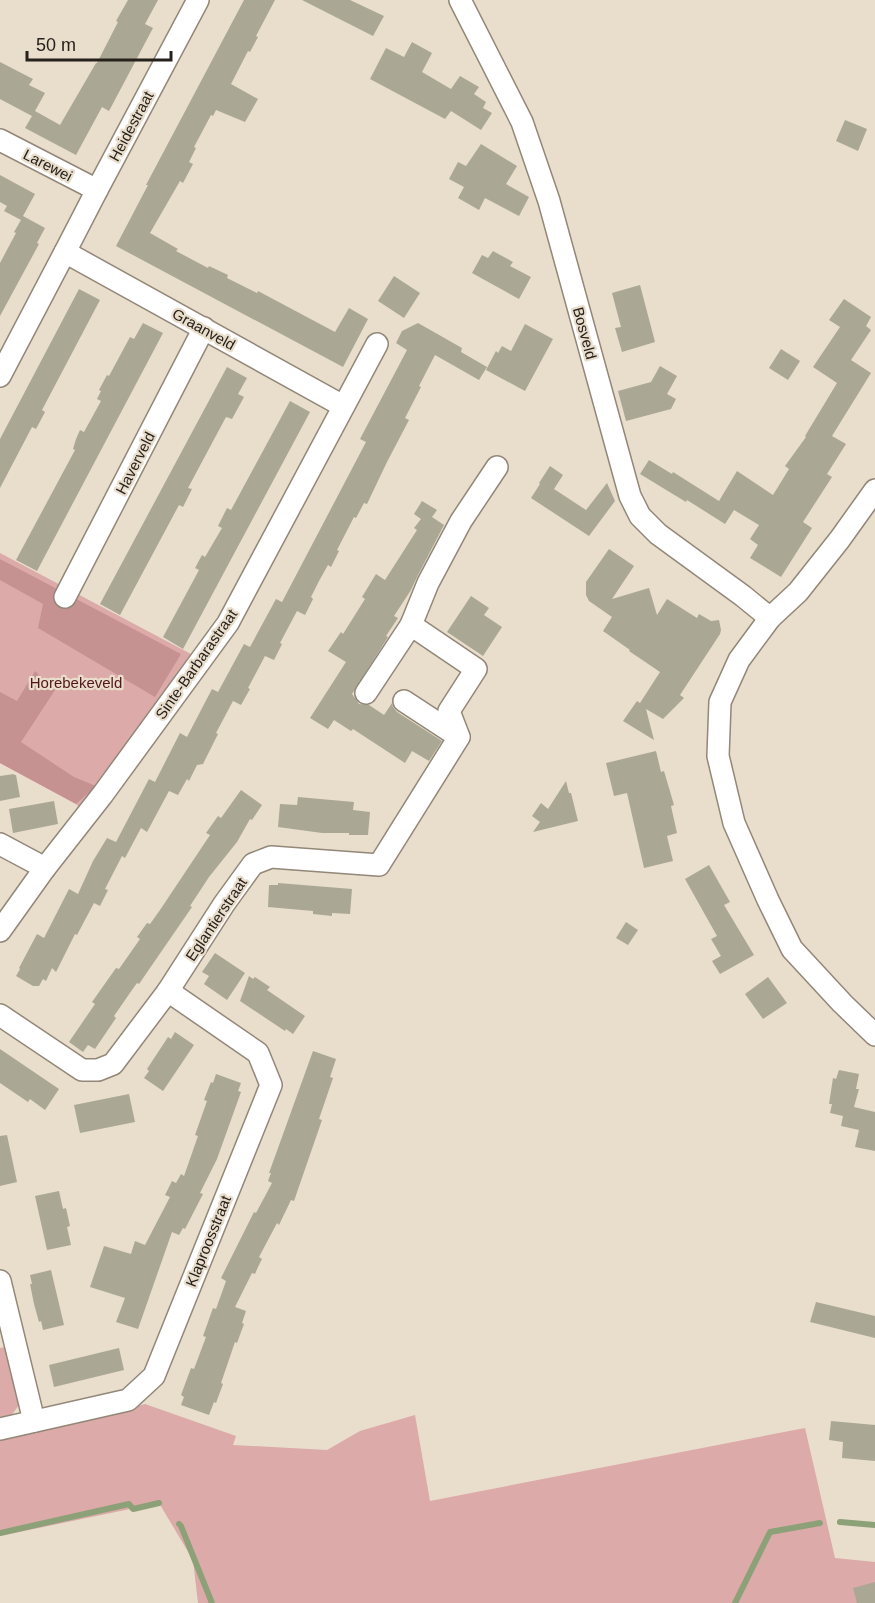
<svg xmlns="http://www.w3.org/2000/svg" width="875" height="1603" viewBox="0 0 875 1603" font-family="Arial,sans-serif">
	<style>
		.green { fill: #dcaaa9 }
		.forest { fill: #c59291 }
		.lines { fill: none; stroke-linecap: round; stroke-linejoin: round }
		.stream { stroke: #8da178; stroke-width: 6 }
		.building { fill: #aaa895 }
		.minor-casing { stroke: #928778; stroke-width: 24 }
		.minor { stroke: #fff; stroke-width: 21 }
		.labels { text-anchor: middle; dominant-baseline: central; stroke-width: 4.5; stroke-linejoin: round; paint-order: stroke }
		.street-label { font-size: 15px; fill: #26211b; stroke: #e9ddcc }
		.park-label { font-size: 15px; fill: #53151a; stroke: #e9ddcc }
	</style>
	<rect width="100%" height="100%" fill="#e9ddcc"/>
	<g class="green">
		<path d="M0 553 191 654 80 808 76 804 0 763Z"/>
		<path d="M5 1347 21 1402 9 1419 0 1422V1348Z"/>
		<path d="M145 1404 236 1436 233 1445 327 1450 360 1431 415 1415 430 1501 805 1428 835 1558 875 1562V1603H198L193 1560 159 1503 0 1536V1439Z"/>
	</g>
	<g class="forest">
		<path d="M0 559 181 654 155 697 38 628 43 604 0 580Z"/>
		<path d="M35 671 55 690 21 742 74 777 96 786 76 804 0 763V692L17 701Z"/>
	</g>
	<g class="lines">
		<g class="stream">
			<path d="M840 1522 875 1525"/>
			<path d="M179 1524 181 1526 212 1603"/>
			<path d="M0 1533 129 1504 133 1509 159 1503"/>
			<path d="M735 1603 770 1532 820 1523"/>
		</g>
	</g>
	<g class="building">
		<path d="M128 0H158L145 24 153 28 109 111 102 107 76 155 25 128 32 116 0 99V62L33 79 29 85 45 93 35 111 60 125 96 63H97L118 22 116 21Z"/>
		<path d="M244 0H275L256 36 258 37 250 52 248 51 231 84 258 99 245 122 216 110 213 116 211 115 194 147 196 148 189 162 193 164 183 183 180 181 150 233 178 249 176 251 208 268 209 266 228 275 227 278 257 293 258 291 335 332 349 308 368 319 343 367 116 246 148 185H146Z"/>
		<path d="M302 0H350L384 16 373 36Z"/>
		<path d="M412 42 432 53 422 72 451 89 460 76 479 87 474 94 486 102 483 108 492 113 481 130 451 111 445 119 370 79 386 48 404 57Z"/>
		<path d="M845 120 867 129 858 151 836 141Z"/>
		<path d="M481 144 517 166 506 184 529 197 519 216 485 198 479 210 458 198 464 187 449 179 458 162 466 166Z"/>
		<path d="M0 175 35 194 23 216 45 228 37 243 39 244 0 316V263L16 233 14 232 21 220 4 211 7 206 0 202Z"/>
		<path d="M493 251 513 262 510 266 531 277 519 299 472 273 482 255 488 258Z"/>
		<path d="M394 276 420 293 404 318 378 301Z"/>
		<path d="M640 285 655 342 622 352 615 328 621 327 612 293Z"/>
		<path d="M79 289 100 300 42 410 45 412 36 429 32 427 0 488V439Z"/>
		<path d="M844 299 871 317 866 326 871 330 851 360 871 373 832 436 846 444 827 474 832 477 803 522 812 528 781 577 750 558 758 545 750 539 759 525 734 510 725 524 687 500 686 502 640 474 649 460 672 474 673 472 719 501 737 471 773 495 789 469 785 466 806 437 805 436 837 383 813 367 840 327 829 320Z"/>
		<path d="M143 323 163 333 37 571 16 560 75 450 73 449 76 439 80 430 84 432 101 401 97 399 101 391 99 390 107 375 109 376 130 337 134 339Z"/>
		<path d="M418 323 462 348 461 352 487 367 479 380 435 355 419 386 421 387 405 418 409 420 387 462 367 504 364 503 356 518 354 517 337 550 339 551 331 567 328 565 319 581 311 597 313 599 305 615 297 611 280 643 282 644 274 660 265 656 248 688 250 689 241 705 233 701 216 733 218 734 203 764 197 765 189 781 187 779 178 795 169 791 147 832 141 828 125 858 122 856 105 889 108 890 100 906 94 903 77 935 75 934 56 972 52 968 46 981 43 979 39 986H33L16 976 20 969 19 968 37 934 44 938 69 889 78 894 93 861 107 838 116 842 149 779 155 782 180 733 187 737 212 689 218 692 244 644 250 647 276 599 282 602 366 442 360 439 407 350 396 343 402 331Z"/>
		<path d="M525 324 553 339 525 391 486 370 496 351 498 353 502 346 511 351Z"/>
		<path d="M781 349 800 361 788 380 769 368Z"/>
		<path d="M660 366 677 376 667 394 676 399 671 409 626 421 618 391 651 382Z"/>
		<path d="M227 367 247 378 238 394 244 397 232 419 226 417 188 488 192 489 183 507 179 505 120 615 100 604Z"/>
		<path d="M290 401 310 412 183 649 163 637 199 570 195 568 202 555 205 557 222 528 218 526 227 508 231 510Z"/>
		<path d="M550 466 563 475 554 489 586 510 607 483 615 501 589 536 531 498 540 484 539 483Z"/>
		<path d="M422 501 437 510 432 517 444 525 417 577 411 590 394 616 398 618 386 636 388 637 352 694 359 704 369 705 384 715 392 703 393 707 397 712 442 741 429 761 412 751 405 763 353 729 351 731 334 720 328 729 310 718 346 662 328 651 341 632 343 634 365 599 362 597 376 574 385 580 417 530 414 528 421 519 414 514Z"/>
		<path d="M609 549 634 566 612 599 649 588 657 615 667 599 697 618 699 614 711 621 719 620 721 630 720 634 680 695 684 698 663 719 646 709 654 740 623 721 637 701 640 703 660 672 629 651 630 650 603 631 612 617 589 601 586 595V582Z"/>
		<path d="M471 596 489 608 484 615 502 627 483 656 447 632Z"/>
		<path d="M656 751 661 772 664 771 674 805 671 806 677 833 667 836 673 861 644 868 627 793 614 796 606 763Z"/>
		<path d="M14 774V775H16L20 797 0 801V776Z"/>
		<path d="M566 781 569 793H571L578 821 533 832 540 822 532 816 541 803 548 809Z"/>
		<path d="M241 790 262 805 252 820 250 819 237 842 209 877 190 906 192 907 139 984 137 983 132 990 114 1016 116 1018 95 1049 88 1045 83 1052 69 1042 95 1004 92 1002 116 968 119 969 140 939 137 937 147 923 150 924 160 910 210 835 206 833 218 816 221 818Z"/>
		<path d="M298 797 354 802 353 810 370 812 368 835H349V833H322L278 827 280 804 297 805Z"/>
		<path d="M54 801 58 824 13 833 9 809Z"/>
		<path d="M709 865 730 902 724 905 754 955 720 974 712 961 721 956 711 939 717 936 685 879Z"/>
		<path d="M278 883 352 889 350 914 332 913V916L313 914V911L268 907 269 885H278Z"/>
		<path d="M626 922 638 930 628 945 616 938Z"/>
		<path d="M215 953 245 973 227 1000 204 984 209 976 202 972Z"/>
		<path d="M249 976 253 979 255 977 270 987 267 990 305 1016 293 1034 286 1029 285 1031 240 1001Z"/>
		<path d="M768 977 787 1003 763 1019 745 994Z"/>
		<path d="M175 1032 194 1045 163 1091 144 1078 149 1071 147 1069 168 1037 171 1039Z"/>
		<path d="M0 1049 59 1089 45 1110 30 1099 28 1102 0 1083Z"/>
		<path d="M313 1051 336 1059 330 1077 333 1078 319 1119 322 1120 294 1201 291 1200 279 1225 277 1223 259 1257 262 1259 258 1267 255 1274 252 1273 235 1307 246 1311 242 1323 244 1324 237 1343 235 1342 221 1383 223 1384 216 1403 214 1402 209 1415 181 1405 184 1397 181 1395 191 1368 194 1369 206 1337 203 1336 213 1308 216 1309 226 1281 221 1278 254 1212 256 1213 272 1183 268 1181 271 1173H269Z"/>
		<path d="M839 1070 859 1074 856 1089H859L854 1107 875 1112V1151L855 1147 859 1130 841 1126 843 1116 830 1113 832 1104H829L833 1078 836 1079Z"/>
		<path d="M216 1074 241 1083 238 1091 241 1092 217 1159 200 1193 203 1194 185 1229 183 1228 179 1235 172 1232 138 1329 116 1322 125 1298 90 1287 104 1246 131 1254 135 1241 145 1245 170 1197 165 1195 172 1181 176 1183 181 1174 184 1176 198 1136 195 1135 207 1101 204 1100 211 1082 213 1083Z"/>
		<path d="M129 1094 135 1122 80 1133 74 1105Z"/>
		<path d="M7 1135 17 1182 0 1186V1136Z"/>
		<path d="M59 1191 63 1209 66 1208 70 1226 67 1227 71 1245 47 1250 35 1196Z"/>
		<path d="M51 1270 64 1325 43 1330 41 1321 39 1322 34 1304 30 1284H32L30 1275Z"/>
		<path d="M816 1302 875 1316V1338L810 1322Z"/>
		<path d="M119 1348 124 1370 54 1387 49 1365Z"/>
		<path d="M831 1421 875 1425V1461L842 1458 843 1442 829 1440Z"/>
		<path d="M875 1582V1603H857L853 1588Z"/>
	</g>
	<g class="lines">
		<g class="minor-casing">
			<g id="minor">
				<path d="M460 0 522 122 549 201 630 496 640 516 658 534 743 596 770 618"/>
				<path d="M0 140 97 190"/>
				<path d="M65 252 343 406"/>
				<path d="M0 376 65 252 97 190 198 0"/>
				<path d="M875 490 840 539 798 592 770 618 739 660 720 702 718 756 734 823 768 900 792 949 842 1003 875 1035"/>
				<path d="M65 597 204 328"/>
				<path d="M411 625 428 583 461 521 497 467"/>
				<path d="M404 701 459 737"/>
				<path d="M0 844 45 868"/>
				<path d="M0 931 45 868 103 794 228 623 377 344"/>
				<path d="M0 1015 82 1070H98L113 1064 168 991 224 904 253 864 271 857 379 865 459 737 449 711 476 669 411 625 366 693"/>
				<path d="M0 1281 34 1421"/>
				<path d="M0 1429 128 1400 154 1376 271 1085 258 1053 168 991"/>
			</g>
		</g>
		<use href="#minor" class="minor"/>
	</g>
	<g class="labels">
		<g class="street-label">
			<text transform="translate(131 126) rotate(-62)">Heidestraat</text>
			<text transform="translate(48 165) rotate(27)">Larewei</text>
			<text transform="translate(204 329) rotate(29)">Graanveld</text>
			<text transform="translate(585 333) rotate(75)">Bosveld</text>
			<text transform="translate(135 463) rotate(-63)">Haverveld</text>
			<text transform="translate(196 664) rotate(-55)">Sinte-Barbarastraat</text>
			<text transform="translate(216 919) rotate(-56)">Eglantierstraat</text>
			<text transform="translate(208 1241) rotate(-68)">Klaproosstraat</text>
		</g>
		<g class="park-label">
			<text x="76" y="682">Horebekeveld</text>
		</g>
	</g>
	<path d="M27 51v9h144v-9" fill="none" stroke="#26211b" stroke-width="3"/>
	<text x="36" y="51" font-size="18" fill="#26211b" stroke="#e9ddcc" stroke-width="4.5" paint-order="stroke">50 m</text>
</svg>
